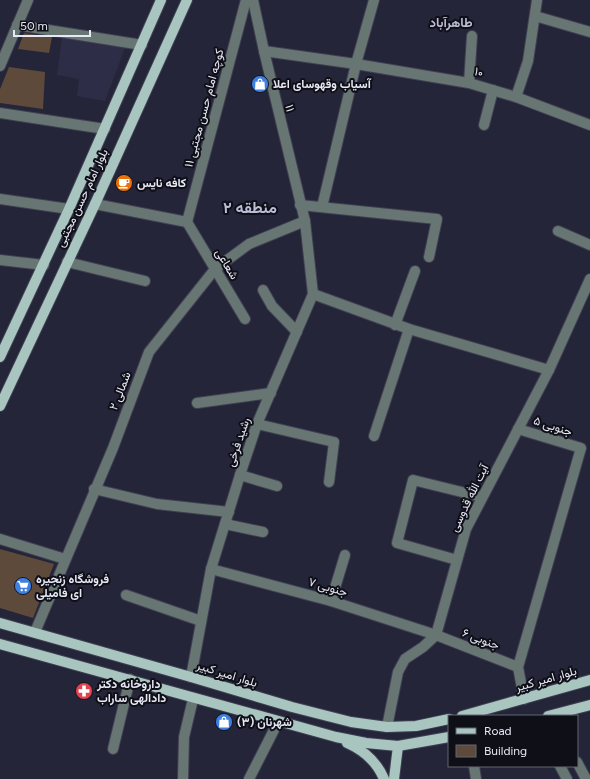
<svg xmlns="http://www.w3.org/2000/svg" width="590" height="779" viewBox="0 0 590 779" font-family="Figtree,Vazirmatn,sans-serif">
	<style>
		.built { fill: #2d2d47 }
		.building { fill: #5d4a3a }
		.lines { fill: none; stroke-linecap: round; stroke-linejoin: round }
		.minor-casing { stroke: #404053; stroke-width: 12 }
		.major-casing { stroke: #404053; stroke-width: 12 }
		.minor { stroke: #687673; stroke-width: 10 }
		.major { stroke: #a9c5bf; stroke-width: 10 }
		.labels { text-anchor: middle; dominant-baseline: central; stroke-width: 4; stroke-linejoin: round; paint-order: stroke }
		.street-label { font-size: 12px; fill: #e7e8f5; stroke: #0f0f18 }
		.poi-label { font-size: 12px; font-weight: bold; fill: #e7e8f5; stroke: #0f0f18; text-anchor: start }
		.neighbourhood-label { font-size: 13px; font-weight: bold; fill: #bcbcd7; stroke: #0f0f18 }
		.district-label { font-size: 16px; font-weight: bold; fill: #bcbcd7; stroke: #0f0f18 }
	</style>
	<rect width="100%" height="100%" fill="#252539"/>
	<path class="built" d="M62 38 125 48 105 101 77 96 79 79 57 75Z"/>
	<g class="building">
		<path d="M24 33 52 37 49 53 18 49Z"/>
		<path d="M9 67 45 72 43 109 0 103V89Z"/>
		<path d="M0 549 54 564 33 618 0 608Z"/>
	</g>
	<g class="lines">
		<g class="minor-casing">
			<g id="minor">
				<path d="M535 16 590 32"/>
				<path d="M17 25 142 45"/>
				<path d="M264 51 356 64 469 83 516 97 590 125"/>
				<path d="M0 66 28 0"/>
				<path d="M469 83 472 36"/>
				<path d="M516 97 528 61 537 0"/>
				<path d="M0 113 105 129"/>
				<path d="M484 125 493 90"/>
				<path d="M0 199 69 209"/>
				<path d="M95 204 187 222"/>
				<path d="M300 205 437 219 429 257"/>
				<path d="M322 207 356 64 374 0"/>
				<path d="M187 222 246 0"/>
				<path d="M187 222 245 319"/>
				<path d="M558 231 590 245"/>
				<path d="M0 260 44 265"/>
				<path d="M67 262 145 281"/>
				<path d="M263 290 272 306 297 332"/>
				<path d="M313 294 409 329 549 370"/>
				<path d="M395 325 415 271"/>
				<path d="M197 403 271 393"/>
				<path d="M257 424 334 442 329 482"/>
				<path d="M518 429 581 448 518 667 524 699"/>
				<path d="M374 436 409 329"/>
				<path d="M240 475 277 486"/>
				<path d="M94 489 157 504 229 512"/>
				<path d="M225 524 263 532"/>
				<path d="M0 539 65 559"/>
				<path d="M457 560 397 543 413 480 482 497"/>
				<path d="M211 569 331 601 436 635 518 667"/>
				<path d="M126 595 201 621"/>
				<path d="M331 601 345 555"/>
				<path d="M35 632 113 448 149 352 215 269 249 244 305 221"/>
				<path d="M191 677 211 569 240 475 257 424 313 294 305 221 264 51 253 0"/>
				<path d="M387 727 398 672 405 659 423 647 436 635 466 529 549 370 590 279"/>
				<path d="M113 749 130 679"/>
				<path d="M577 762 586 779"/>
				<path d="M474 766 476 779"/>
				<path d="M560 766 567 779"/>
				<path d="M183 779 184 737 193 699"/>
				<path d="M249 779 278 722"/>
			</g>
		</g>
		<g class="major-casing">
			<g id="major">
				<path d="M0 357 69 209 161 0"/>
				<path d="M0 406 95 204 187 0"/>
				<path d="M0 623 191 677 292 707 351 722 387 727 416 726 449 719"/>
				<path d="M0 644 336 737 366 743 398 746 449 737"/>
				<path d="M462 716 590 680"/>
				<path d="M548 716 590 705"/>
				<path d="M347 743C363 750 377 762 384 779"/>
				<path d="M394 779 398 746"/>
			</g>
		</g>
		<use href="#minor" class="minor"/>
		<use href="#major" class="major"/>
	</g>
	<defs>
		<g id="shop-disc" transform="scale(0.9)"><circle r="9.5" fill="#3f7fe0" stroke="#0f0f18"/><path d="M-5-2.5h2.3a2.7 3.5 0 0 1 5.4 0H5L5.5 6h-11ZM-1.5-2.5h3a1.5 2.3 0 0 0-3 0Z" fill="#fff"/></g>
		<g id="cafe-disc" transform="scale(0.9)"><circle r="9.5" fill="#e8710a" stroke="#0f0f18"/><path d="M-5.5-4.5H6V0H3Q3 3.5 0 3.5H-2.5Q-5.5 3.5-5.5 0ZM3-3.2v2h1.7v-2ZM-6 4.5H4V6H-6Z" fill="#fff"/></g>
		<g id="supermarket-disc" transform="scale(0.9)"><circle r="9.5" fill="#3f7fe0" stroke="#0f0f18"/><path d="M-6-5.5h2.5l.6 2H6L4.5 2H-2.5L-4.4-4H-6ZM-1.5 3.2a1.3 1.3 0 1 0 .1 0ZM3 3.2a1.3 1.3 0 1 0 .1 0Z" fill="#fff"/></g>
		<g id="pharmacy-disc" transform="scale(0.9)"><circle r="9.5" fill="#e0444e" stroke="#0f0f18"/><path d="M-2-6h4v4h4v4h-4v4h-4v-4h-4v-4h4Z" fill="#fff"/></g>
	</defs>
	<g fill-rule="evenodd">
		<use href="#shop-disc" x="260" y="84"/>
		<use href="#cafe-disc" x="124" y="183"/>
		<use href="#supermarket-disc" x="23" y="586"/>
		<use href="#pharmacy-disc" x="84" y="691"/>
		<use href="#shop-disc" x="224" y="722"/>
	</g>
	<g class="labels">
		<g class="street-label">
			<text transform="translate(479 72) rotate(15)">۱۰</text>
			<text transform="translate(204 108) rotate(-75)">کوچه امام حسن مجتبی ۱۱</text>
			<text transform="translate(290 108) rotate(77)">۱۱</text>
			<text transform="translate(82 198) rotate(-65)">بلوار امام حسن مجتبی</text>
			<text transform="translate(227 264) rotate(59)">شعاعی</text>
			<text transform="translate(120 391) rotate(-69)">۲ شمالی</text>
			<text transform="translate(553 426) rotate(18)">۵ جنوبی</text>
			<text transform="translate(238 442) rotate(-71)">رشید فرخی</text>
			<text transform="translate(469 498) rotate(-64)">آیت الله قدوسی</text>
			<text transform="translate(328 587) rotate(16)">۷ جنوبی</text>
			<text transform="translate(481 639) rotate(21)">۶ جنوبی</text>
			<text transform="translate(227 674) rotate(17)">بلوار امیر کبیر</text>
			<text transform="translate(546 679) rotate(-16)">بلوار امیر کبیر</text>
		</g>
		<g class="poi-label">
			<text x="273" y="84">آسیاب وقهوسای اعلا</text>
			<text x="137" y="183">کافه نایس</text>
			<text x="36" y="579">فروشگاه زنجیره<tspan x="36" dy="14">ای فامیلی</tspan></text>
			<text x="97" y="684">داروخانه دکتر<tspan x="97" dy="14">دادالهی ساراب</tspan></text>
			<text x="237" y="722">شهرنان (۳)</text>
		</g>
		<g class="neighbourhood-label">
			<text x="451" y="22">طاهرآباد</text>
		</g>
		<g class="district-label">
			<text x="250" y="207">منطقه ۲</text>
		</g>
	</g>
	<rect x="448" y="715" width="130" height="52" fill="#0f0f18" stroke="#656670"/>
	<rect x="456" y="728" width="20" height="6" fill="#a9c5bf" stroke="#656670"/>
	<text x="484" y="735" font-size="12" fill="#e7e8f5">Road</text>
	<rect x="456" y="745" width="20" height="12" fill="#5d4a3a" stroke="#656670"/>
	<text x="484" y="755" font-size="12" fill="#e7e8f5">Building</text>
	<path d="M14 30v6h76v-6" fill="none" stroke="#e7e8f5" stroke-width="2"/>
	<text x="20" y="30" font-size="12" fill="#e7e8f5" stroke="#0f0f18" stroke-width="3" paint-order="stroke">50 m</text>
</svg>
